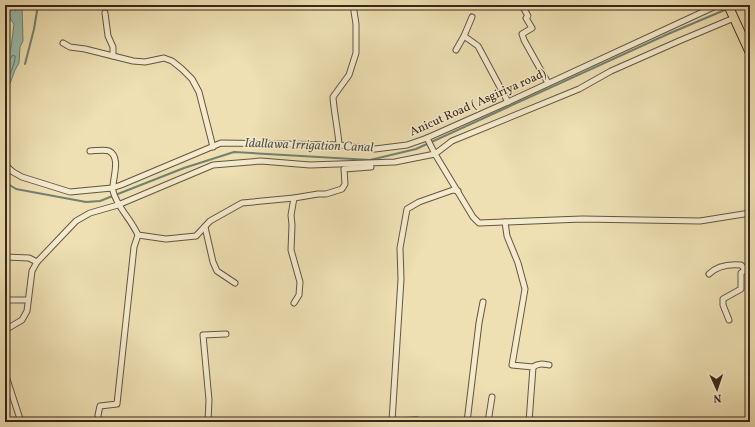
<svg xmlns="http://www.w3.org/2000/svg" width="755" height="427" viewBox="0 0 755 427" font-family="Vollkorn,serif">
	<style>
		.water { fill: #99bdac; stroke: #728171 }
		.lines { fill: none; stroke-linecap: round; stroke-linejoin: round }
		.shore { stroke: #687262; stroke-width: 1 }
		.stream { stroke: #728171; stroke-width: 2 }
		.minor-casing { stroke: #655440; stroke-width: 7 }
		.primary-casing { stroke: #372619; stroke-width: 10 }
		.minor { stroke: #f4ebce; stroke-width: 5 }
		.primary { stroke: #eee0b3; stroke-width: 8 }
		.labels { text-anchor: middle; dominant-baseline: central; stroke-width: 3; stroke-linejoin: round; paint-order: stroke }
		.street-label { font-size: 12px; fill: #372619; stroke: #f4ebce }
		.water-label { font-size: 13px; font-style: italic; fill: #545345; stroke: #f4ebce }
	</style>
	<rect width="100%" height="100%" fill="#eee0b3"/>
	<filter id="stains"><feTurbulence type="fractalNoise" baseFrequency=".005" numOctaves="4"/><feColorMatrix values="0 0 0 0 .2 0 0 0 0 .09 0 0 0 0 .02 0 0 0 .5 -.17"/></filter>
	<radialGradient id="worn" r=".72"><stop offset=".6" stop-color="#630" stop-opacity="0"/><stop offset="1" stop-color="#630" stop-opacity=".3"/></radialGradient>
	<path class="water" d="M5 5H12V7L16 11 17 5H22L23 41 20 47 19 63 15 70 5 97V60L11 48 14 24 8 16 5 14Z"/>
	<g class="lines">
		<path class="shore" d="M5 61 9 60 13 55 15 56C16 63 8 77 5 85"/>
		<g class="stream">
			<path d="M731 7 737 5"/>
			<path d="M25 64 34 29 38 5"/>
			<path d="M5 180 8 184 16 189 86 202 100 201 184 168 234 152 370 160 416 149 668 34 727 9"/>
		</g>
		<g class="minor-casing">
			<g id="minor">
				<path d="M523 7 528 16 526 18 532 28 522 34 524 40 548 83"/>
				<path d="M105 13 108 36 113 47V56"/>
				<path d="M464 36 472 17"/>
				<path d="M63 43 70 47 85 49 133 61 145 62 164 58 172 61 182 69 192 79 199 92 213 147"/>
				<path d="M456 50 464 36 478 46 508 102"/>
				<path d="M427 138 435 154 473 217 479 223 582 219 700 221 750 213"/>
				<path d="M339 145C338 129 334 113 333 97L349 75 356 53V24L353 5"/>
				<path d="M90 151C95 151 104 149 109 151 121 157 113 177 113 187"/>
				<path d="M5 165 13 172 22 177 70 192 112 188 121 185 221 143 339 145 375 149 407 145 427 138 508 102 718 5"/>
				<path d="M294 198 291 215 292 225 291 250 300 282 299 295 294 303"/>
				<path d="M505 222 507 236 518 263 525 289 512 365 533 367 529 422"/>
				<path d="M205 227 213 262 217 271 235 283"/>
				<path d="M138 235 166 239 196 236 210 221 242 203 294 198 318 194H326L342 189 345 184 344 169 371 167"/>
				<path d="M5 257 29 258 37 262"/>
				<path d="M709 274C718 265 730 264 741 265L745 269"/>
				<path d="M5 300H28"/>
				<path d="M729 320 723 305V299L741 289V273L750 266"/>
				<path d="M5 330 22 320 27 311 32 271 37 262 76 221 90 213 118 205 213 165 261 161 310 165 395 162 435 154 452 141 579 89 611 71 679 41 734 18"/>
				<path d="M533 367C538 363 543 364 549 365"/>
				<path d="M5 373 21 422"/>
				<path d="M99 422 98 415 100 406 117 404 134 247 138 235C130 217 117 208 112 188"/>
				<path d="M208 422 209 400 203 335 226 334"/>
				<path d="M388 422 392 421 401 279 400 248 407 209 419 202 453 190 458 191"/>
				<path d="M392 422V421L416 420 425 422"/>
				<path d="M467 422 479 323 483 302"/>
				<path d="M488 422 492 397"/>
			</g>
		</g>
		<g class="primary-casing">
			<path id="primary" d="M728 5 750 53"/>
		</g>
		<use href="#minor" class="minor"/>
		<use href="#primary" class="primary"/>
	</g>
	<g class="labels">
		<g class="street-label">
			<text transform="translate(478 103) rotate(-24)">Anicut Road ( Asgiriya road)</text>
		</g>
		<g class="water-label">
			<text transform="translate(309 146) rotate(2)">Idallawa Irrigation Canal</text>
		</g>
	</g>
	<rect width="755" height="427" fill="none" stroke="#eee0b3" stroke-width="20"/>
	<rect x="6" y="6" width="743" height="415" fill="none" stroke="#372619" stroke-width="2"/>
	<rect x="10" y="10" width="735" height="407" fill="none" stroke="#372619"/>
	<g transform="translate(717 389) rotate(177)" stroke="#f4ebce" stroke-width="3" paint-order="stroke">
	<path d="M0-3L7 15L0 10L-7 15Z" fill="#372619"/>
	<text y="-6" font-size="11" font-weight="bold" text-anchor="middle" fill="#372619">N</text>
	</g>
	<rect width="100%" height="100%" filter="url(#stains)"/>
	<rect width="100%" height="100%" fill="url(#worn)"/>
</svg>
